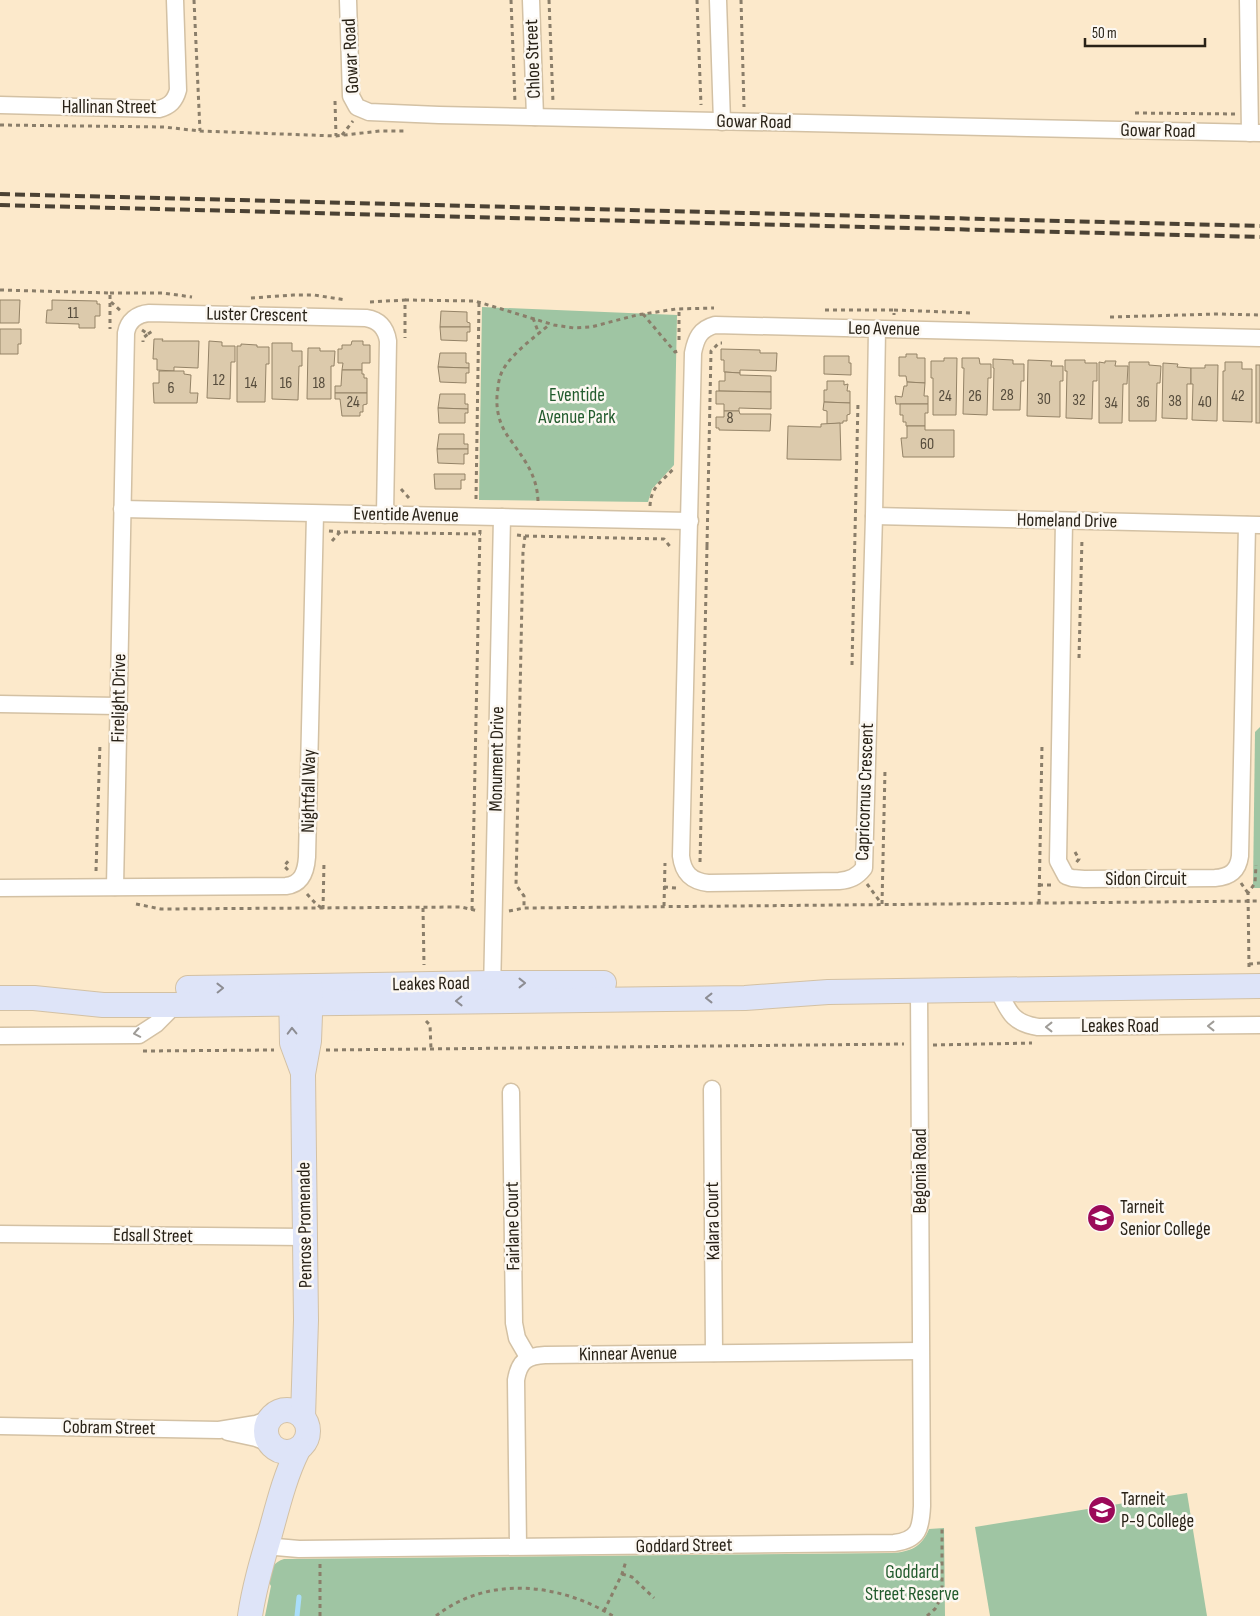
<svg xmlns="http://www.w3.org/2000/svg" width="1260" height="1616" viewBox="0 0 1260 1616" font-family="'Sofia Sans Condensed',sans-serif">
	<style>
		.green { fill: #9fc5a3 }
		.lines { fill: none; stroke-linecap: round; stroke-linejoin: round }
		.stream { stroke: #a9ddf9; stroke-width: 5 }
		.building { fill: #dccaac; stroke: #948367 }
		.street-casing { stroke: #d3c1a4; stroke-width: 19 }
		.secondary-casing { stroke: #d3c1a4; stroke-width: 26 }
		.path { stroke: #8a7e6a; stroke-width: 3; stroke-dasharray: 4 4; stroke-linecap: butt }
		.street { stroke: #fff; stroke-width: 16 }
		.secondary { stroke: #dee4f8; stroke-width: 24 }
		.rail { stroke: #4b4234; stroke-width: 4; stroke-dasharray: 10 5; stroke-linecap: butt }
		.oneway { stroke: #8d8d93 }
		.oneway2 { stroke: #9f9c97 }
		.labels { text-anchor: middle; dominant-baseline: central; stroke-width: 5; stroke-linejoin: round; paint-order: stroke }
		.number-label { font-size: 16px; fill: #564c3c }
		.street-label { font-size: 19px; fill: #292217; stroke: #fcf8f2 }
		.park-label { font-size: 19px; fill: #225b2d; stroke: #fcf8f2 }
		.poi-label { font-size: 19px; fill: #292217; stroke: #fcf8f2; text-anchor: start }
	</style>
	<rect width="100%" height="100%" fill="#fce9cb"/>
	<g class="green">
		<path d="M482 307 677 315 674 465 652 489 648 502 479 500Z"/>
		<path d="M1260 727V888H1253L1255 732Z"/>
		<path d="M1187 1493 1207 1616H990L975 1527Z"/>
		<path d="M944 1528 945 1616H265L271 1586 267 1579C270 1569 274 1562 284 1559L892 1553C910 1552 922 1547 929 1529Z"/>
	</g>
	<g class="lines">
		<path class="stream" d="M297 1616 299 1597"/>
	</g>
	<g class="building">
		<path d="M0 300H20L19 323H0Z"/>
		<path d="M52 300 97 301V304H100V316H95V328H79V324L46 323 47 310H52Z"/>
		<path d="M441 311 467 312V322L470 323V327H440Z"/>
		<path d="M440 327H470V332H467V341L441 340Z"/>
		<path d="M0 329H21V344H18V354H0Z"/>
		<path d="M154 339H163L162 341H199L198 368 174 367V371L157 370V359H153Z"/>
		<path d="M209 341 222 342V346H235V362H231L230 399 207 398Z"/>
		<path d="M352 341H363V345H370V363H362V370H342L343 363H338V349H342V345H351Z"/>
		<path d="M272 343H292V351H302V366H299L298 400 272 399Z"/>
		<path d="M241 344 257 345V347H269V364H266L265 402H237V346H241Z"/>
		<path d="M308 348H320V351H335L334 366H331V399H307Z"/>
		<path d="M721 349 760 350V353H777L776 371 740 370V373L724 372V360H721Z"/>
		<path d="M440 353H466V363H469V368L438 367Z"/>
		<path d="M906 354H917V358H925V383L907 382 906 376H899V357H906Z"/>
		<path d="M824 356H849V363H851V375L824 374Z"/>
		<path d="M944 358H957L956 415H933V378H931V361H944Z"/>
		<path d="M962 358H979L980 364H991V378H988L987 415 963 414 964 368H962Z"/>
		<path d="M993 359 1013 360V364H1024V381H1021L1020 410H993L994 368H993Z"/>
		<path d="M1028 360 1052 361 1051 366H1063V381H1060V417L1027 416Z"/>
		<path d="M1065 360H1085V363H1097V381H1093L1092 419 1066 418 1067 371H1065Z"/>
		<path d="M1105 361H1116L1115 366H1128L1127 384H1123L1122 423H1099V362L1105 363Z"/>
		<path d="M1129 362H1149V365L1161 366 1160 383H1157L1156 421H1129Z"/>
		<path d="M1225 362H1242V369H1252V422L1223 421V371H1225Z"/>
		<path d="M1163 363 1178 364 1177 367 1191 368V384H1187V419L1162 418Z"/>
		<path d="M1205 365H1218L1217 421 1192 420 1193 384H1191V368H1205Z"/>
		<rect x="1256" y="365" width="4" height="58"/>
		<path d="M438 367 469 368V373H466V383L440 382Z"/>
		<path d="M342 370H362V374H364V378H367V393H335V386H341Z"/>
		<path d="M159 371H184V374L191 375 190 393H198L197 403H154L153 383H159Z"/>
		<path d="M725 372 740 373V375L771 376V392L719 391V381H725Z"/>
		<path d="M827 381H844V385L848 384 847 391H850V403L824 402V390H827Z"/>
		<path d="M907 382 925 383 924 396H928V404H896L895 396 902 397 904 386H907Z"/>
		<path d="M716 391 771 392V409L739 408V411H724V404H716Z"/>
		<path d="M335 393H367V404L363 405V412H360V416H342L340 399H335Z"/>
		<path d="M440 394H465V404H468V409L438 408Z"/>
		<path d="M824 402 850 403V414L847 415V421H843V423L827 424V411L823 410Z"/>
		<path d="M900 404H928V413H925V426H906V422H903V415H900Z"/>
		<path d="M438 408 468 409V413H465V423H439Z"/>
		<path d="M724 411H739L740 414H771L770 431 719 430V428H716V417H724Z"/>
		<path d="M840 423 841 460 787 459 788 426 821 427V424Z"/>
		<path d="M907 426H925V430H954V457H903L901 438H907Z"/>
		<path d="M439 434H464V444H468V449H437Z"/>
		<path d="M437 449H468V454H464V464L438 463Z"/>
		<path d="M434 474H465V480H461V489H435Z"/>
	</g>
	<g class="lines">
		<g class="street-casing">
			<g id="street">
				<path d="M348 0 351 96 357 107 369 112 439 115 1260 133"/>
				<path d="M531 0 535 117"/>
				<path d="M718 0 722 122"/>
				<path d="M1248 0 1250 133"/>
				<path d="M0 105 159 109C170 106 175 101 178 90L175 0"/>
				<path d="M877 329 874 516 864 868C857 877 850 880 839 881L708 883C691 881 683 873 681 856L693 353C696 338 700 329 715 325L1260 338"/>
				<path d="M122 509 690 521"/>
				<path d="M874 516 1260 525"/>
				<path d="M1064 521 1058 861 1066 876 1072 878 1084 879 1215 878C1230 877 1238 871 1240 856L1247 525"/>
				<path d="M0 704 118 706"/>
				<path d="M115 887 126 333C128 321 137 314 149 313L366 318C379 320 386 328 388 341L385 515"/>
				<path d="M0 888 286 886C302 884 306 872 307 857L315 514"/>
				<path d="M998 990C1009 1012 1012 1023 1038 1027L1260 1025"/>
				<path d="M492 993 502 517"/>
				<path d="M0 1036 139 1035 156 1024 175 1005"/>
				<path d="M712 1089 714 1353"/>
				<path d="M511 1092 514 1323 517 1338 528 1357"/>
				<path d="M0 1234 305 1237"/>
				<path d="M0 1426 219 1430 256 1424 269 1419"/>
				<path d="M228 1432 256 1438 269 1443"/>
				<path d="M267 1543 276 1547 299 1549 894 1543C919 1540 921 1528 922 1506L919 991"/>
				<path d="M518 1546 516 1380C519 1361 527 1356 545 1355L920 1351"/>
			</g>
		</g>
		<g class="secondary-casing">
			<g id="secondary">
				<path d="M188 988 492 983H604"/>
				<path d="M291 988 292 1043 302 1070"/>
				<path d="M0 998H34L103 1005H175L745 998 828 992 1260 986"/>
				<circle cx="287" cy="1431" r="21"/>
				<path d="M303 1417 306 1320 303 1074 309 1041 311 989"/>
				<path d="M250 1616C254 1588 262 1561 270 1534 278 1505 285 1476 298 1450"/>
			</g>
		</g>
		<g class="path">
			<path d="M194 0 200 131"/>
			<path d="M511 0 515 102"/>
			<path d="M549 0 553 102"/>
			<path d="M697 0 701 105"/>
			<path d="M741 0 744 107"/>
			<path d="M335 101 336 136"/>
			<path d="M1135 113 1236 114"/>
			<path d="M0 125 164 127 200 131 336 136 380 131H406"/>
			<path d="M342 135 353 121"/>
			<path d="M0 290 110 293V329"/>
			<path d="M110 293H163L192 297"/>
			<path d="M251 298 293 295H314L346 300"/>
			<path d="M405 300 475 301 554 325 574 328 591 327 637 315 676 309 714 308"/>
			<path d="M111 302 121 311"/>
			<path d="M370 302 405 300V338"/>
			<path d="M479 303 476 499 479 500"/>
			<path d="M825 310H894V315"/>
			<path d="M894 310 973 313"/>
			<path d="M643 314 675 352 678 351"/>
			<path d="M1110 317 1218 314 1260 315"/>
			<path d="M533 318 539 334"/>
			<path d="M142 330 148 334 143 338V342"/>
			<path d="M148 334 154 330"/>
			<path d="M679 340V309"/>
			<path d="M401 489 409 498"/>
			<path d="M538 501C537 476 526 462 512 442 501 428 496 414 497 396 498 390 498 383 500 377 505 358 535 337 550 324"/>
			<path d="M650 506C651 486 662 482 674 468"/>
			<path d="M329 531 340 532"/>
			<path d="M517 535 525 536 523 552 516 885 524 896V908"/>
			<path d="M525 536 664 539 672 549"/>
			<path d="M332 541 340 532 481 534"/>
			<path d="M707 546 711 351 719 343H722"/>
			<path d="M1079 658 1082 538"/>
			<path d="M852 665 858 402"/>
			<path d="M1075 852 1079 859 1075 864"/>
			<path d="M700 862 707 546"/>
			<path d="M288 870 284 866 290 859"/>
			<path d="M96 871 100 743"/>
			<path d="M1241 883 1248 893"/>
			<path d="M867 884 881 903"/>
			<path d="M1039 885H1054"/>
			<path d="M664 887 676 888 678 886"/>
			<path d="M307 894 317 905 322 908"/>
			<path d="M1039 903 1042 745"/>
			<path d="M136 904 161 909 461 907 478 911"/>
			<path d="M882 904 885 770"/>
			<path d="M664 906 665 863"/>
			<path d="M423 908 424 965"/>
			<path d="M323 909 324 862"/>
			<path d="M472 910 480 530"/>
			<path d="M509 911 524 908 1260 901"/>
			<path d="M1249 964 1260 963"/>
			<path d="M1249 967 1248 893 1255 883 1256 865"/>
			<path d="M426 1021 430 1025 431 1049"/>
			<path d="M933 1045 1032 1043"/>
			<path d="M326 1050 904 1044"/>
			<path d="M143 1051 274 1050"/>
			<path d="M320 1564V1616"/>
			<path d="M622 1574 632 1577 654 1598"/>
			<path d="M604 1611 622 1574 626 1561"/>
			<path d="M436 1616C488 1575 559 1583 613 1616"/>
			<path d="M927 1616 935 1609 942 1596V1526"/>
		</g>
		<use href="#street" class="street"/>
		<use href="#secondary" class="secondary"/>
		<g class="rail">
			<path d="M0 194 1260 226"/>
			<path d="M0 205 1260 237"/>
		</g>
	</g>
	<defs><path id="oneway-chevron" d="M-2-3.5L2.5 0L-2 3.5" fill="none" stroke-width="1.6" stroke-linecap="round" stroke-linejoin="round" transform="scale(1.25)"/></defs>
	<g class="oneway">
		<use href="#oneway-chevron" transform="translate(522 983)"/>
		<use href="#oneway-chevron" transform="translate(220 988) rotate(-1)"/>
		<use href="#oneway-chevron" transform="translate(709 998) rotate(180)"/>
		<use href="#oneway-chevron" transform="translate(459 1001) rotate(179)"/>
		<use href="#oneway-chevron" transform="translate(292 1031) rotate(-91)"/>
	</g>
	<g class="oneway2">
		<use href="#oneway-chevron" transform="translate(1211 1026) rotate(180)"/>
		<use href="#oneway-chevron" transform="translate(1049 1027) rotate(180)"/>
		<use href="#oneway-chevron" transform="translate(137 1033) rotate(169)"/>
	</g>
	<defs>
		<g id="school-disc" transform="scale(1.4375)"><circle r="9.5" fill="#9b0a59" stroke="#fcf8f2"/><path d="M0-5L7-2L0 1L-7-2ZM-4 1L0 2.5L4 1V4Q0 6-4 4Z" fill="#fff"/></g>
	</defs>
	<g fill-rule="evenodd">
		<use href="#school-disc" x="1101" y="1218"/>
		<use href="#school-disc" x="1102" y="1510"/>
	</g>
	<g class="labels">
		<g class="number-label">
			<text x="73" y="313">11</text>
			<text x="219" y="380">12</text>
			<text x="251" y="383">14</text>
			<text x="286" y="383">16</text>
			<text x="319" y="383">18</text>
			<text x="171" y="388">6</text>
			<text x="1007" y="395">28</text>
			<text x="945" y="396">24</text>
			<text x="975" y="396">26</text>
			<text x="1238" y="396">42</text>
			<text x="1044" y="399">30</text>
			<text x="1079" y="400">32</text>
			<text x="1175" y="401">38</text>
			<text x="353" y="402">24</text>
			<text x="1143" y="402">36</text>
			<text x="1205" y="402">40</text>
			<text x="1111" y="403">34</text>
			<text x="730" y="418">8</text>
			<text x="927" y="444">60</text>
		</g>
		<g class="street-label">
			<text transform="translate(351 56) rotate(-93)">Gowar Road</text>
			<text transform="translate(533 59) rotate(-92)">Chloe Street</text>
			<text x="109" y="107">Hallinan Street</text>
			<text transform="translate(754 122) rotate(1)">Gowar Road</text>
			<text transform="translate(1158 131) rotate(1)">Gowar Road</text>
			<text transform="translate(257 315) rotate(1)">Luster Crescent</text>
			<text transform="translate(884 329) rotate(1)">Leo Avenue</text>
			<text transform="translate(406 515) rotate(1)">Eventide Avenue</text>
			<text transform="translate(1067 521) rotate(1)">Homeland Drive</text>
			<text transform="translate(119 698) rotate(-89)">Firelight Drive</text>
			<text transform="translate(497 759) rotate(-89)">Monument Drive</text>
			<text transform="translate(309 791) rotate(-89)">Nightfall Way</text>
			<text transform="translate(865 792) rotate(-88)">Capricornus Crescent</text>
			<text x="1146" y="879">Sidon Circuit</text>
			<text transform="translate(431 984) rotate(-1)">Leakes Road</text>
			<text x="1120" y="1026">Leakes Road</text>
			<text transform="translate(920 1171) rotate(-90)">Begonia Road</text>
			<text transform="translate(713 1221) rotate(-91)">Kalara Court</text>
			<text transform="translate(305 1225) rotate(-91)">Penrose Promenade</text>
			<text transform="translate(513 1226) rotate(-91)">Fairlane Court</text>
			<text transform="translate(153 1236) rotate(1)">Edsall Street</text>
			<text transform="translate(628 1354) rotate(-1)">Kinnear Avenue</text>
			<text transform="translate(109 1428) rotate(1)">Cobram Street</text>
			<text transform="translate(684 1546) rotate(-1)">Goddard Street</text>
		</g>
		<g class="park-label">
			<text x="577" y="395">Eventide<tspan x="577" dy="22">Avenue Park</tspan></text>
			<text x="912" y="1572">Goddard<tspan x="912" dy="22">Street Reserve</tspan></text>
		</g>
		<g class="poi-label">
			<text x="1120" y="1207">Tarneit<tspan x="1120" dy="22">Senior College</tspan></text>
			<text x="1121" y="1499">Tarneit<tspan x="1121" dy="22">P-9 College</tspan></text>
		</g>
	</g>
	<path d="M1085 38v8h120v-8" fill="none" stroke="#292217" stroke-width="2.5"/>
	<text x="1092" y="38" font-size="15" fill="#292217" stroke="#fcf8f2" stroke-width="4" paint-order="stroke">50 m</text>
</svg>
